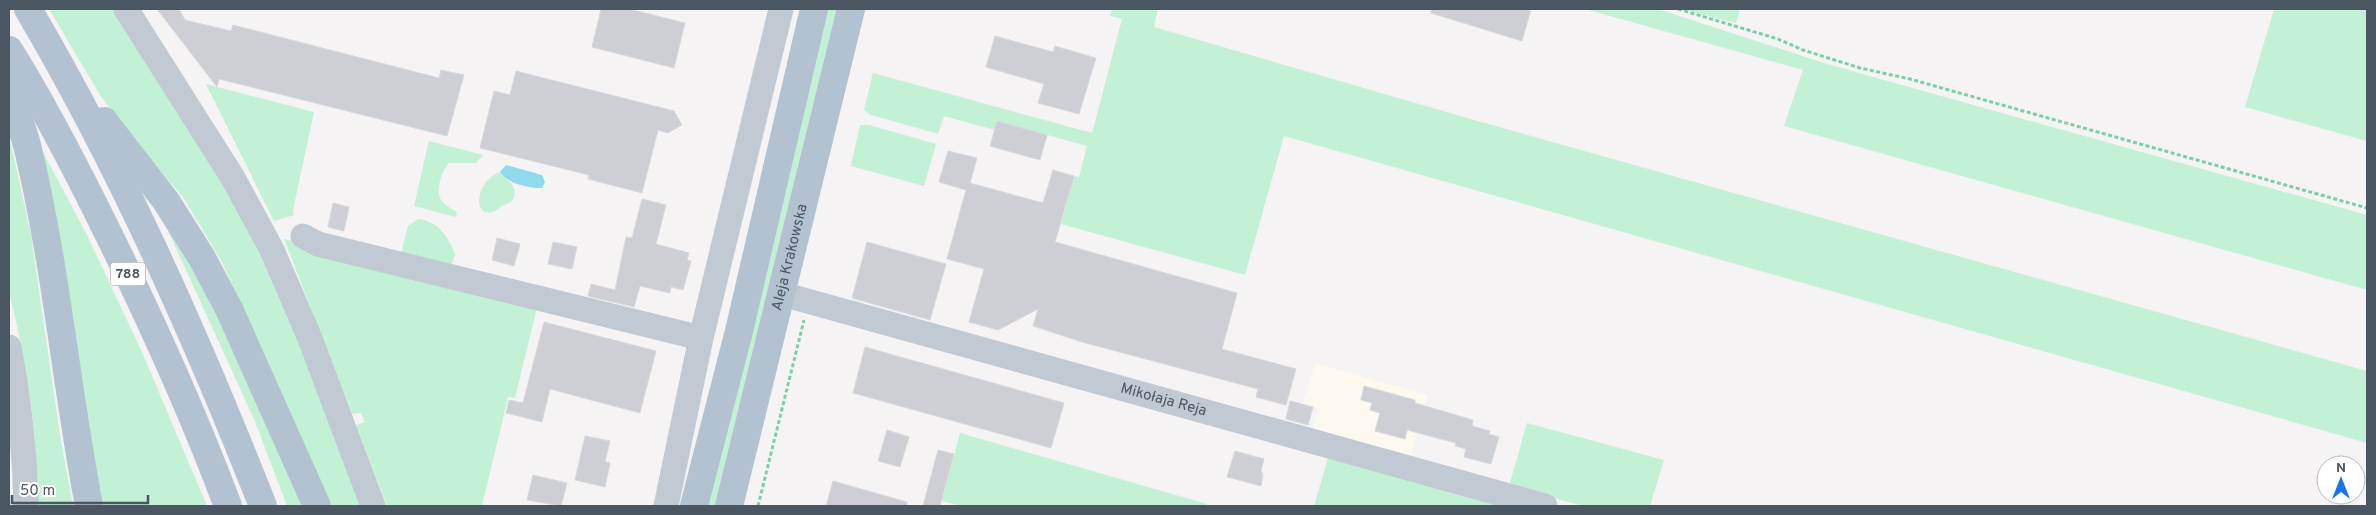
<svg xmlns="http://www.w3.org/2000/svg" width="2376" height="515" viewBox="0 0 2376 515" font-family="Overpass,sans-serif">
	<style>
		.commercial { fill: #fdf9ef }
		.green { fill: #c3f1d5 }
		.water { fill: #90daee }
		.building { fill: #cdcfd5; stroke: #d7d9de }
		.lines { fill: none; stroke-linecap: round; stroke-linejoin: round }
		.path { stroke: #7ad0a6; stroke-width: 3; stroke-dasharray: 4 2.5; stroke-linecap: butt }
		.minor { stroke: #c1cad2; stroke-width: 25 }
		.major { stroke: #b3c2d1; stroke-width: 28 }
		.labels { text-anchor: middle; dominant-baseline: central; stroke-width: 5; stroke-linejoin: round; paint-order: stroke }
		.shield { fill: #fff; stroke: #808990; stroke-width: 1 }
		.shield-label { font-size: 14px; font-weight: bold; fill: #4a5661 }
		.street-label { font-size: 15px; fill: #4a5661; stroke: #fff }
	</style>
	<rect width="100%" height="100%" fill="#f5f3f3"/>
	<path class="commercial" d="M1315 363 1428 395 1410 459 1312 431 1318 408 1303 404Z"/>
	<g class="green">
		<path d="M49 9H117L258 238 365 506H332L222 262 183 197 134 141 100 95Z"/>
		<path d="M826 9H842L718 506H706Z"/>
		<path d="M1112 9H1158L1154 27 1474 120 2367 371V443L1284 136 1245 275 1061 224 1074 176 1079 177 1087 146 997 121 995 130 944 116 938 134 935 133 871 115 864 110 873 73 1092 133 1122 19 1110 16Z"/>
		<path d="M1585 9H1658L1827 64 2367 215V290L1784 126 1803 70Z"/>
		<path d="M1682 9H1740L1736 23Z"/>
		<path d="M2274 9H2367V141L2245 107Z"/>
		<path d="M206 84 314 112 293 210 294 215 274 221Z"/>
		<path d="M860 125H869L936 144 924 186 851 166Z"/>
		<path d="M9 135 31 235 60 435 73 506H37L35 440 31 403 17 325 9 293Z"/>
		<path d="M37 141 87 235 142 352 207 506H99Z"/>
		<path d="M429 141 483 155 476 163H449C442 171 435 190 441 200 444 205 452 209 457 212L456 217 414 206Z"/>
		<path d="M500 172C504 180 512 180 514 189 516 197 513 202 506 204 501 206 497 211 492 212 472 217 476 180 500 172Z"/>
		<path d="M158 209 206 288 304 506H287L254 419Z"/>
		<path d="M418 219C438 221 448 236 455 255L449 270 400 258 408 226Z"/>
		<path d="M284 239 538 304 515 398 508 397 482 506H387L356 425 365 422 361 413 352 414Z"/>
		<path d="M1527 423 1664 460 1650 506H1583L1509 486Z"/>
		<path d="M960 433 1207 504V506H961L942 501Z"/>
		<path d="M1328 458 1503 506H1314Z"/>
	</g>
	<path class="water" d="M506 165 542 175 545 182 542 188C530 188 507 184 500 172Z"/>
	<g class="building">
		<path d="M157 9H179L185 20 231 31 233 25 439 78 441 70 464 75 447 136 219 79 217 87Z"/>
		<path d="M601 9H629L685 23 674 68 592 47Z"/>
		<path d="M1432 9H1531L1522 41 1431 13Z"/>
		<path d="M995 36 1053 52 1055 46 1096 58 1079 114 1038 103 1044 84 986 67Z"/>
		<path d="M516 71 674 111 682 125 668 133 658 130 642 193 588 179 589 175 480 148 494 91 510 95Z"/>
		<path d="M997 121 1047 135 1040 160 990 146Z"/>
		<path d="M948 151 977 158 970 183 1043 203 1053 170 1074 176 1055 242 1237 293 1222 349 1296 369 1286 405 1256 397 1258 389 1082 342 1033 326 1038 309 998 330 969 322 984 269 947 259 966 190 939 182Z"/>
		<path d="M642 199 666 205 656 244 689 253 687 260 691 261 683 290 671 287 670 293 640 286 634 307 588 296 591 284 615 290 626 237 632 238Z"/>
		<path d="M333 203 349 207 344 231 328 227Z"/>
		<path d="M497 238 520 244 514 266 492 260Z"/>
		<path d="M553 242 577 247 572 269 548 264Z"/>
		<path d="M867 242 946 264 930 320 852 298Z"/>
		<path d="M544 322 656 351 640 413 550 389 542 422 506 413 509 400 523 403Z"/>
		<path d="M865 347 1064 403 1051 448 853 393Z"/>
		<path d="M1364 386 1415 400V403L1473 420 1472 426 1490 431 1489 434 1499 437 1491 464 1464 457 1466 449 1455 446 1456 443 1407 430 1405 439 1375 431 1380 413 1370 410 1372 403 1361 400Z"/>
		<path d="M1290 401 1313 407 1308 425 1286 419Z"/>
		<path d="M887 430 909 437 900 467 878 461Z"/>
		<path d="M585 436 610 441 605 462 610 463 605 487 575 480Z"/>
		<path d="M938 450 954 454 940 506H923Z"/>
		<path d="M1235 451 1264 459 1261 470 1263 475 1261 486 1227 477Z"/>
		<path d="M533 475 567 483 561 506 527 500Z"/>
		<path d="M833 481 907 502V506H826Z"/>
	</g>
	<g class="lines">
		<g class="path">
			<path d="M1678 9 1778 39 1803 50 1860 68 1910 79 2367 208"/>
			<path d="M758 506 804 320"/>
		</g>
		<g class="minor">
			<path d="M126 9 233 178 272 250 309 336 373 506"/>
			<path d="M303 236 318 244 701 338"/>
			<path id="s1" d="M782 294 1545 506"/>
			<path d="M9 347C19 400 25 452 26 506"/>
			<path d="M666 506 701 338 781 9"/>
		</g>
		<g class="major">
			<path d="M28 9C121 167 196 336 263 506"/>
			<path d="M9 50C46 109 77 170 108 233 152 322 193 413 228 506"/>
			<path d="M9 91C15 109 22 127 27 145 56 264 66 386 89 506"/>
			<path d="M104 121 166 201 202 258 229 309 317 506"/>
			<path d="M694 506 739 331 814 9"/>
			<path id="s2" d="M729 506 851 9"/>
		</g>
	</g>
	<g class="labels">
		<rect class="shield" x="110.5" y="262.5" width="35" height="23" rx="4"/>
		<g class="shield-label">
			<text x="128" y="274">788</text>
		</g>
		<g class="street-label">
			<text stroke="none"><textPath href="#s2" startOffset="256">Aleja Krakowska</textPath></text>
			<text stroke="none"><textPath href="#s1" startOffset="396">Mikołaja Reja</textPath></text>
		</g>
	</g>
	<rect width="2376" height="515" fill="none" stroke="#4a5661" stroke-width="20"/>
	<g transform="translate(2341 480)"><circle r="24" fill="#ffffff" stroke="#b7bbc0"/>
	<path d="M0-4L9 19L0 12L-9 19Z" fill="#1a73e8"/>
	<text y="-8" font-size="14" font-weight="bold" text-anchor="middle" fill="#4a5661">N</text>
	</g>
	<path d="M12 495v8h136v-8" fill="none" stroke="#4a5661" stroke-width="2.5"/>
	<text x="20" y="495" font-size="15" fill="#4a5661" stroke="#ffffff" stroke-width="4" paint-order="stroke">50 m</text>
</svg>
